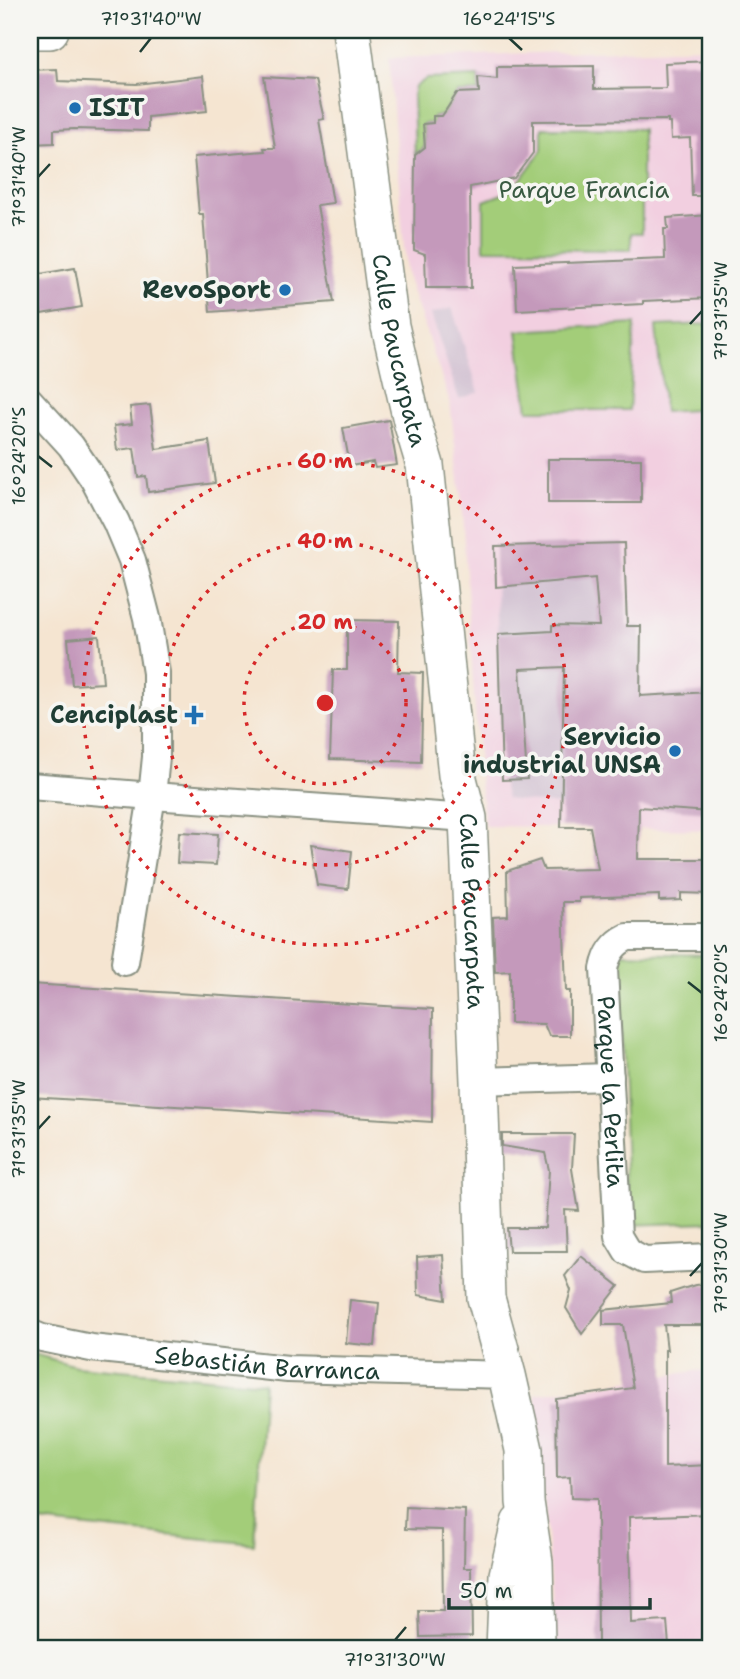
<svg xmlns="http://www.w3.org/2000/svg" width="740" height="1679" viewBox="0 0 740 1679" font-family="'Shantell Sans',sans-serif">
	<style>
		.built { fill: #f2cfe0 }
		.industrial { fill: #cfbdcf }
		.green { fill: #a3cd79; stroke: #618556; stroke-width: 2 }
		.building { fill: #c499bb }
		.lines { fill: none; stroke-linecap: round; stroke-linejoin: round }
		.minor-casing { stroke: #8a9182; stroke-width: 30 }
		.secondary-casing { stroke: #8a9182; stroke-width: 40 }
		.minor { stroke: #fff; stroke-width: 26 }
		.secondary { stroke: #fff; stroke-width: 37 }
		.ticks { fill: none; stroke: #1f3d34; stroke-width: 2.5 }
		.ring { fill: none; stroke: #d62828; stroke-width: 3.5; stroke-dasharray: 3.5 7 }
		.poi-dot { fill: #1f6fb2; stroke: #f6f6f2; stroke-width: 2.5 }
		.labels { text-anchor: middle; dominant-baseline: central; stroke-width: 7; stroke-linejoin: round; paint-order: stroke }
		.poi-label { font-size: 24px; font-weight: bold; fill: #1f3d34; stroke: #f6f6f2; text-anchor: end }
		.park-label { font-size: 24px; fill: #395a42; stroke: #f6f6f2 }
		.street-label { font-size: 24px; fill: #1f3d34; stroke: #f6f6f2 }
		.centre { fill: #d62828; stroke: #f6f6f2; stroke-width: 3.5 }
		.ring-label { font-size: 21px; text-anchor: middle; font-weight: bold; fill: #d62828; stroke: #f6f6f2; stroke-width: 7; stroke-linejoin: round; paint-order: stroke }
		.neatline { fill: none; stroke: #1f3d34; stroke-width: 2.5 }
		.ticks-label { font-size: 18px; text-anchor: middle; fill: #1f3d34 }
	</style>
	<rect width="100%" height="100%" fill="#f6f6f2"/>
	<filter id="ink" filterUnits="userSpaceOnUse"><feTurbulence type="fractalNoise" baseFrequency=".0143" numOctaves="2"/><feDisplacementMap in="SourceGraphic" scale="14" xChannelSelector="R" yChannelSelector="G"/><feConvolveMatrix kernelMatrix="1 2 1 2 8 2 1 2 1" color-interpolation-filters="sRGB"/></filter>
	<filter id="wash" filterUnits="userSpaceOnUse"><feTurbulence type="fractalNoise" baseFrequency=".00686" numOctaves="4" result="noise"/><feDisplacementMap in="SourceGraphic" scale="28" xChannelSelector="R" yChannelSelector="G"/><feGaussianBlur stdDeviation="1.57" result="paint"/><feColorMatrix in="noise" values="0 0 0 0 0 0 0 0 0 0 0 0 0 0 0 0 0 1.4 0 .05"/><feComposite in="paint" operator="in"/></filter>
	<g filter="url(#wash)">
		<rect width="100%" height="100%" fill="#f5e5d1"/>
		<g class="built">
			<path d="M710 47V830L485 826 480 784 461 497 450 402 406 273 389 58Z"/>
			<path d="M710 1369V1649H557L535 1394Z"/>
		</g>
		<g class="industrial">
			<path d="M452 308 479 392 459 399 431 314Z"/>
			<path d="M624 543 633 813 507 799 502 780 495 546Z"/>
		</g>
		<g class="green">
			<path d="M478 77 479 92 457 93 442 116H433V123L423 124 425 147 415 155 413 95 415 87 426 79Z"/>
			<path d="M542 128 642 129V233H631V250L484 249V201L513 190 542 150Z"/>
			<path d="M635 324 629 410H528L517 331Z"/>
			<path d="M710 324V409L664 412 656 326Z"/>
			<path d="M618 953 710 955V1222L628 1225Z"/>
			<path d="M30 1353 76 1366 264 1383 254 1544 30 1521Z"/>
		</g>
		<g id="blocks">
			<g class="building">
				<path d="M710 61V196H692L690 138 671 139 670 123H668V120L533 121V153L514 178 470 187 471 288H426L425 254 414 250 415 155 425 147 423 124 433 123V116H442L457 93 479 92 478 77 497 79V67L594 66V89L666 88 665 63Z"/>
				<path d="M57 69 58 81 137 84 203 76 207 111 148 117V131L74 129 54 130V143L30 144V70Z"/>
				<path d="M264 77 315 80 324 119 319 120 333 203 317 205 334 302 210 312 203 214H199L194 157 265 151 264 148H275Z"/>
				<path d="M710 215V298L643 301V304L517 310 515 265 665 259 664 229H668L667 218Z"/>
				<path d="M75 268 82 307 41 314 34 275Z"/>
				<path d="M150 405 156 449 209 441 215 483 148 492 146 476 138 477 134 448 117 450 114 426 132 424 130 407Z"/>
				<path d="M389 420 397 465 375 468 373 462 350 466 343 428Z"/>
				<rect x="548" y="459" width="93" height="44"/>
				<path d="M624 543 627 626H641L640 696 710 692V812L639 807 638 859H710V894L681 893V900L659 901V895L579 898V902H563L566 991H570V1036H549L544 1024 510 1023V971L495 972 493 917 508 916 507 871 540 860 544 870 598 869 590 827H561L564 667 520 669 527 779 502 780 498 634 552 631V625L599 626 595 578 496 587 495 546Z"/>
				<path d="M347 620 399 621 398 672 423 673 421 762 330 759 333 670H347Z"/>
				<path d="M99 636 103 683 72 685 68 639Z"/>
				<path d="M179 832 218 834 216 865 177 863Z"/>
				<path d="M310 845 352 851 348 889 317 885Z"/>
				<path d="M30 984 433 1009 432 1122 30 1097Z"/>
				<path d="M502 1134H574L572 1169 579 1211 565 1210 567 1251H509L507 1228H545L549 1170 545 1153 502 1146Z"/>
				<path d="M443 1255 446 1300 418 1295 417 1257Z"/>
				<path d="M581 1256 619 1286 582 1334 566 1308 571 1290 565 1276Z"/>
				<path d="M710 1284V1325H664L667 1350H665V1467L710 1465V1514L629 1517 631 1623 667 1621 669 1645 598 1648 597 1499 571 1498 570 1477 557 1478 556 1399 633 1388 623 1325H603V1310L671 1303 670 1293 695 1285Z"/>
				<path d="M350 1300 379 1303 375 1346 346 1343Z"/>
				<path d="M406 1507 465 1510 464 1568H471L472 1636 420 1637 419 1611H443L442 1530 405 1529Z"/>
			</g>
		</g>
	</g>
	<g filter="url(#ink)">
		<use href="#blocks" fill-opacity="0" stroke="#8a9182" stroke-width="2"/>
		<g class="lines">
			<g class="minor-casing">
				<g id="minor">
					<path d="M30 401 71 446 94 480 116 522 132 560 147 618 156 673V757L152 796 125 962"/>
					<path d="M30 786 152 796 468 818"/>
					<path id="s1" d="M710 937H627C613 944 607 954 604 969L618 1236 627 1251 644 1260 710 1257"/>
					<path d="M479 1081 610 1077"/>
					<path id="s2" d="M30 1333 42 1338 91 1348 288 1369 507 1375"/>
				</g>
			</g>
			<g class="secondary-casing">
				<g id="secondary">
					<path d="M30 30H50"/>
					<path id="s3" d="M351 30 390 326 413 425 425 465 457 775 468 818 479 1081 486 1298 507 1375 524 1450 525 1502 534 1562 536 1643 535 1649"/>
					<path d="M505 1649 508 1575 520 1523"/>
				</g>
			</g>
			<use href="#minor" class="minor"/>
			<use href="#secondary" class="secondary"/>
		</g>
	</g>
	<path class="ticks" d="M509 38 522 50M140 52 151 38M38 177 50 164M690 324 702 311M38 456 52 467M688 982 702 993M38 1129 50 1116M690 1276 702 1263M395 1640 406 1627"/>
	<g class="ring">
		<circle cx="325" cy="703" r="81"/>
		<circle cx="325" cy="703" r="162"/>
		<circle cx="325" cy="703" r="242"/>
	</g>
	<g class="poi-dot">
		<circle cx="75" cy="108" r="7"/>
		<circle cx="285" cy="290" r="7"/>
		<path d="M190.5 704.5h7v7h7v7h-7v7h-7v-7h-7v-7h7z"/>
		<circle cx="675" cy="751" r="7"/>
	</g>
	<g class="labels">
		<g class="poi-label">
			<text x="89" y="108" text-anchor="start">ISIT</text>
			<text x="271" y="290">RevoSport</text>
			<text x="178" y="715">Cenciplast</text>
			<text x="661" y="737">Servicio<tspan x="661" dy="28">industrial UNSA</tspan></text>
		</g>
		<g class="park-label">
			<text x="584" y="190">Parque Francia</text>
		</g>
		<g class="street-label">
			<text stroke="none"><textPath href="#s3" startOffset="324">Calle Paucarpata</textPath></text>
			<text stroke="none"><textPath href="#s3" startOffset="891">Calle Paucarpata</textPath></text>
			<text stroke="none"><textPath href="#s1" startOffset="247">Parque la Perlita</textPath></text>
			<text stroke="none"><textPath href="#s2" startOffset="240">Sebastián Barranca</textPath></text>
		</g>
	</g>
	<circle cx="325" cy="703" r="10" class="centre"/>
	<g class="ring-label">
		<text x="325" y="468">60 m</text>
		<text x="325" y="548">40 m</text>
		<text x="325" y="629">20 m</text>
	</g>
	<rect width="740" height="1679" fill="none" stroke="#f6f6f2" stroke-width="77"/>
	<path d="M449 1598v10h201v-10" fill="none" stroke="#1f3d34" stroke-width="3.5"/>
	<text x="460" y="1598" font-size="21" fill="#1f3d34" stroke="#f6f6f2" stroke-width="5" paint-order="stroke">50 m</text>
	<rect x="38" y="38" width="664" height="1602" class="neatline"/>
	<g class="ticks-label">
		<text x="151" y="25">71°31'40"W</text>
		<text x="509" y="25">16°24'15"S</text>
		<text transform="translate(19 177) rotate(-90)" y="6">71°31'40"W</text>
		<text transform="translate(721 311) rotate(-90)" y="6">71°31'35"W</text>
		<text transform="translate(19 456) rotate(-90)" y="6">16°24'20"S</text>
		<text transform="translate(721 993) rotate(-90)" y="6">16°24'20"S</text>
		<text transform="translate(19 1129) rotate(-90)" y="6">71°31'35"W</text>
		<text transform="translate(721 1263) rotate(-90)" y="6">71°31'30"W</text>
		<text x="395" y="1666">71°31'30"W</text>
	</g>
</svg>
